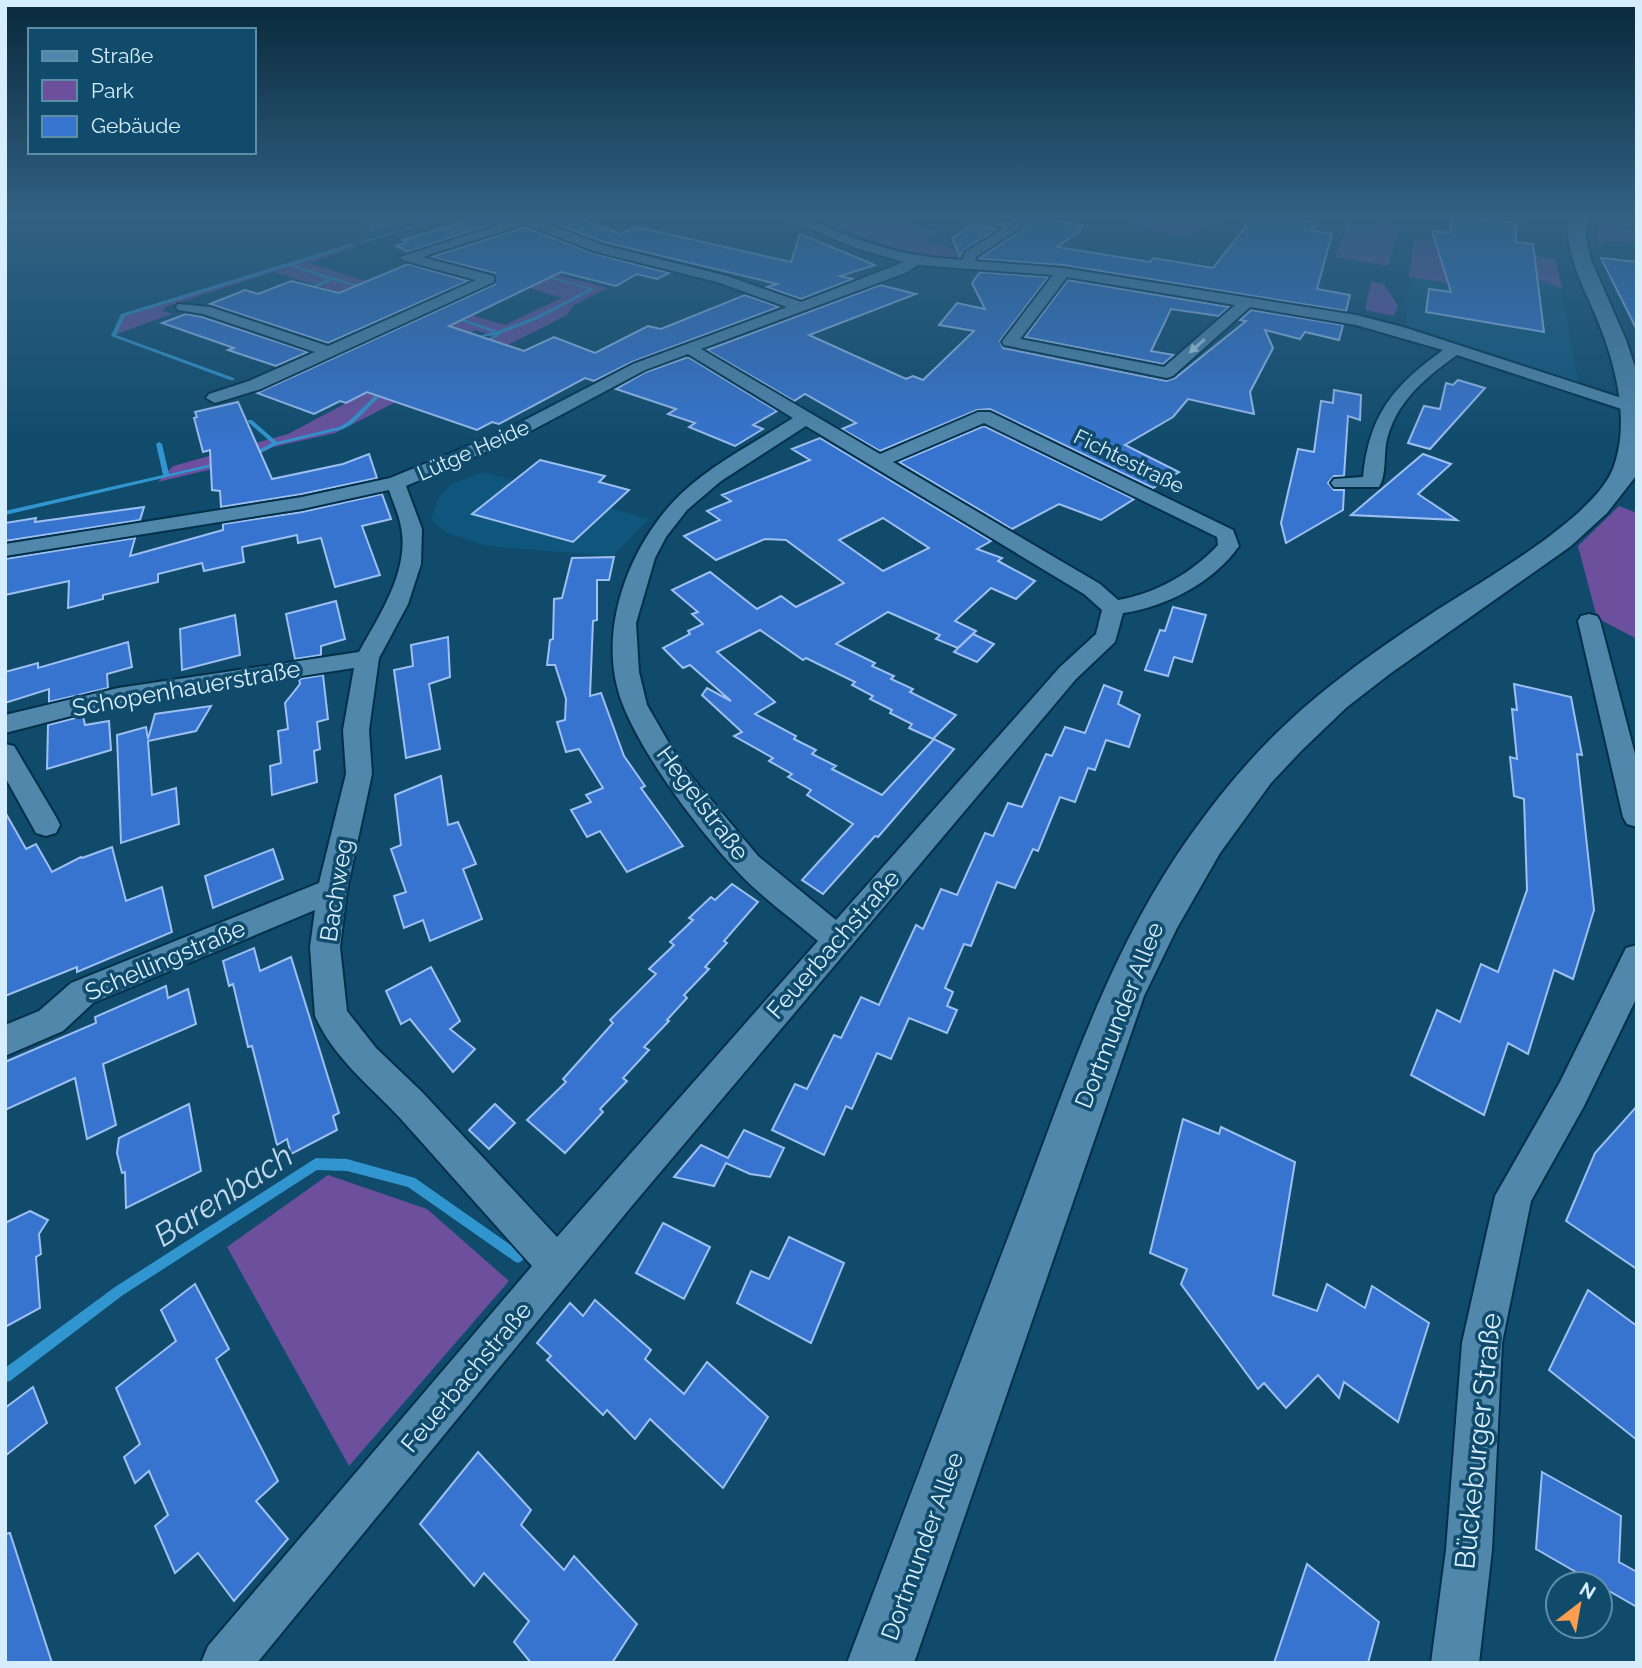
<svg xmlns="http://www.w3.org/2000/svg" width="1642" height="1668" viewBox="0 0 1642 1668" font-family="Raleway,sans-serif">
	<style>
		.built { fill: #0f567c }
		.green { fill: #6c509e }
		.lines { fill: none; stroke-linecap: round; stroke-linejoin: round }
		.stream { fill: #3195cf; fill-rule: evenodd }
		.building { fill: #3774cf; stroke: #9ebff1; stroke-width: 2; fill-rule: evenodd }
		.street-casing { stroke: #023048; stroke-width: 4 }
		.secondary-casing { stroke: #023048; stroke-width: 4 }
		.street { fill: #5087ab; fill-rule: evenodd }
		.secondary { fill: #5087ab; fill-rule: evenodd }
		.oneway { fill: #bbd9ed }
		.labels { text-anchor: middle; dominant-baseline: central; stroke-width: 7; stroke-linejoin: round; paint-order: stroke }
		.far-street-label { font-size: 21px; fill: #d6edfd; stroke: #104b6c }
		.street-label { font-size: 24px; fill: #d6edfd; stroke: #104b6c }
		.near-street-label { font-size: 28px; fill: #d6edfd; stroke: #104b6c }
		.near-water-label { font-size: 32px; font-style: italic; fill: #c0d9eb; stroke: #104b6c }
	</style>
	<rect width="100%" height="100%" fill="#104b6c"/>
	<g class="built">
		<path d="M1414 238 1555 259 1579 385 1405 325Z"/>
		<path d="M483 472 649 519 613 556 487 546 445 532 431 520 439 497 450 485Z"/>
	</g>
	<g class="green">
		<path d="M364 215H430L372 232Z"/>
		<path d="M841 215H912L900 222 939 232 925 241 962 251 953 258H929L908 253 823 223Z"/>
		<path d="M1166 215H1225L1181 238 1141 226Z"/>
		<path d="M1381 222 1400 225 1388 266 1335 257 1348 223 1378 228Z"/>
		<path d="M1609 222 1637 227V243L1604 240 1599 244 1597 228 1601 224Z"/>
		<path d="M1414 238 1555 259 1563 289 1540 280 1476 272 1453 284 1409 277Z"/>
		<path d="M351 243 358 246 309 263 429 301 405 312 273 272 165 307 163 311 172 314 111 336 125 313Z"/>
		<path d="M533 268 608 288 574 305 567 315 335 433 273 447 246 461 158 482 173 466 288 434 354 399 356 385 493 336 476 330 470 333 417 314 438 305 505 325 561 298 530 288 539 283Z"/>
		<path d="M1371 281 1384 284 1398 306 1394 316 1365 310Z"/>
		<path d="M1619 506 1637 513V639L1597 618 1578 546Z"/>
		<path d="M328 1175 427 1209 509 1281 349 1466 227 1247Z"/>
	</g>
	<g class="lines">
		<g class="stream">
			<path d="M447 215H454L363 243 360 242Z"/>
			<path d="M1153 215H1159L1135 226 1132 225Z"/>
			<path d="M351 244 354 245 293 265 366 288V290L333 280 306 292H302V290L328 279 289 266 125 316 116 335 234 378V380H230L111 336 121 314Z"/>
			<path d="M450 262 485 272 499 267 501 268 485 274 448 264Z"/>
			<path d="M537 273 595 289 540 318 502 333 485 345H483V343L495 335 481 337 479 336 493 332 429 310 433 309 498 331 537 316 589 289 537 275Z"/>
			<path d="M384 387 386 388V390L352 424 343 429 276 445 252 457 247 456 272 443 248 422V420H252L277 442 339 427 348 422Z"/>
			<path d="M159 442 162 444 169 474 220 462 223 464 5 515V511L163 475 156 444Z"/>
			<path d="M316 1158 347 1159 415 1178 522 1253 524 1257 522 1261 518 1263 514 1261 408 1187 347 1171 317 1170 123 1295 10 1381 5 1382V1368L115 1287Z"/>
		</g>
	</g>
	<g class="building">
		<path d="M486 215H504L508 219 408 252 396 246 408 242 403 240Z"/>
		<path d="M562 215H571L620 234 637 227 791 262 800 234 875 265 840 276 853 279 801 299 767 287 777 284 604 242 546 220Z"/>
		<path d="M998 215H1028L1083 226 1077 230 1080 231 1057 247 1150 262 1153 258 1213 268 1255 215H1274L1317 223 1311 231 1332 234 1317 289 1350 295 1346 311 1063 265 978 259 1024 228 1020 221 996 216Z"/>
		<path d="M1451 215 1516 223V242L1533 244 1544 332 1426 312 1429 289 1451 292 1432 231 1450 233Z"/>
		<path d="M976 224 997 229 964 250 960 257 952 238Z"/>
		<path d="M525 227 592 253 669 273 657 279 637 274 616 286 561 272 449 326 524 351 554 337 595 353 648 326 661 329 745 295 779 307 632 362 594 381 585 378 499 424 492 422 477 430 367 392 346 403 340 401 314 414 257 393 495 284V273L431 257Z"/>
		<path d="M1601 258 1637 262V330Z"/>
		<path d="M408 264 468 281 328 343 210 304 245 290 258 294 291 281 339 293Z"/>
		<path d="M980 272 1048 277 1000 341 1003 348 1166 381 1175 378 1246 321 1240 320 1251 310 1343 325 1339 340 1305 332 1300 339 1265 330 1273 348 1250 392 1254 414 1188 399 1173 417 1125 445 1179 472 1153 488 990 409 977 410 880 451 842 429 856 423 805 394 794 401 707 350 880 285 916 294 809 335 906 379 913 376 923 380 974 331 939 325 957 303 985 309 972 283Z"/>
		<path d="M1068 280 1229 307 1219 316 1171 309 1151 351 1174 355 1163 364 1025 337Z"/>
		<path d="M186 314 202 317 308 352 276 366 228 350 234 348 162 323Z"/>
		<path d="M688 357 777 411 753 425 763 429 735 446 689 427 695 423 668 414 676 409 616 389 646 372Z"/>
		<path d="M1458 380 1485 388 1430 449 1408 443 1424 406 1440 409 1446 383 1453 385Z"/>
		<path d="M1334 390 1361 395 1360 420 1348 416 1344 476H1334L1328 483 1334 490H1344L1343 510 1286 543 1281 523 1298 449 1314 452 1321 401 1333 403Z"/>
		<path d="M238 402 272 479 343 464 369 454 377 478 302 494 221 507 220 491 212 490 210 450 203 452 194 418 197 417 195 412Z"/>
		<path d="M984 426 1134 499 1101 520 1059 504 1012 529 899 462Z"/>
		<path d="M820 438 991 541 977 549 1002 558 998 561 1035 581 1016 599 991 588 955 621 976 631 958 648 936 639 940 635 888 612 836 644 875 663 872 666 894 676 891 679 913 689 910 692 956 715 933 739 909 728 912 724 890 713 892 710 870 699 873 696 852 685 855 682 806 658 803 660 760 630 717 652 775 702 755 714 796 736 794 739 816 750 812 754 836 766 832 769 882 795 934 739 954 749 878 837 875 836 823 894 802 880 853 824 807 795 811 790 788 777 792 774 769 761 773 758 734 736 742 732 702 695 707 688 731 701 690 665 683 668 663 648 690 634 688 631 703 624 692 614 698 612 672 590 710 572 757 609 781 596 796 607 844 583 786 540 765 539 716 560 684 536 720 520 707 511 731 501 722 495 810 460 792 449ZM883 518 929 548 883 571 839 540Z"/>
		<path d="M1423 454 1451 464 1418 494 1457 520 1351 515Z"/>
		<path d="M540 460 605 476 599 482 629 490 573 542 472 514Z"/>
		<path d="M382 494 391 519 362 526 380 575 335 587 321 538 298 543 297 535 242 547 244 562 204 571 202 563 158 574V582L103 595V599L68 608 69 581 5 595V559L135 538 130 556 223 530V524L302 512Z"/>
		<path d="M144 507 140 520 5 541V523L36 518 35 522Z"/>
		<path d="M614 557 609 580H597V620L593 621 590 696 601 693 624 756 645 786 641 788 683 846 627 872 600 831 587 837 571 810 591 802 586 795 603 788 579 749 566 752 557 722 565 720 566 699 555 665H547L550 640 553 639 554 599 562 598 572 558Z"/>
		<path d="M336 601 345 639 321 646V655L295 659 286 614Z"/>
		<path d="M1173 607 1206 615 1192 662 1174 657 1168 676 1145 670 1160 630 1165 631Z"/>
		<path d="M235 615 240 655 182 670 180 629Z"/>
		<path d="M973 634 994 644 977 662 954 652Z"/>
		<path d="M448 637 450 677 429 684 440 749 406 758 394 670 413 666 411 645Z"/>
		<path d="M128 642 132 667 107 674 108 688 49 702V689L5 703V672L38 663V668Z"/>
		<path d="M323 675 328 719 317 722 320 749 314 751 317 782 272 795 270 766 281 763 278 731 288 729 285 703 300 684 299 679Z"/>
		<path d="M1514 684 1571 697 1582 755 1577 754 1594 910 1573 979 1554 970 1528 1054 1508 1043 1484 1115 1411 1075 1437 1010 1460 1022 1481 964 1498 972 1527 890 1524 799 1514 796 1510 757 1517 759 1512 709 1517 710Z"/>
		<path d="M1104 685 1122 692 1118 704 1140 715 1129 747 1106 740 1095 770 1088 768 1075 802 1060 797 1038 851 1033 849 1015 888 997 882 971 946 964 944 945 988 953 992 947 1006 957 1010 947 1033 909 1018 891 1059 877 1053 852 1109 846 1106 824 1155 772 1130 795 1084 807 1089 834 1035 841 1038 861 997 879 1005 916 925 923 929 941 889 957 895 985 833 993 836 1008 803 1022 807 1046 754 1052 756 1065 727 1085 733Z"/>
		<path d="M211 706 196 731 148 741 152 795 176 788 179 824 121 843 117 735 146 727 148 739 155 714Z"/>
		<path d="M83 716 85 725 109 721 111 750 47 769 48 725Z"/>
		<path d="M441 776 448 825 458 822 476 864 463 869 482 919 430 941 423 920 404 928 394 896 406 892 391 849 401 845 395 795Z"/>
		<path d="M5 812 26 849 36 844 52 872 81 857 82 858 112 847 126 901 162 887 172 932 77 972V967L5 996Z"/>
		<path d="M273 849 283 879 213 908 205 876Z"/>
		<path d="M732 884 758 902 724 941 727 943 705 967 709 969 684 995 687 998 667 1020 669 1021 644 1047 649 1050 623 1078 627 1081 600 1109 603 1112 565 1153 527 1120 566 1082 563 1079 613 1023 610 1020 656 974 649 969 674 945 670 942 693 920 689 918 711 897 715 900Z"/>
		<path d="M254 948 260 971 291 957 339 1113 333 1116 337 1130 291 1154 287 1139 277 1145 252 1046 248 1047 233 984 229 986 223 961Z"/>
		<path d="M431 967 460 1021 450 1029 475 1049 453 1072 410 1019 401 1024 386 991Z"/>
		<path d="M166 986 168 998 188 989 196 1024 103 1064 116 1125 87 1139 75 1078 5 1110V1062L96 1023 95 1017Z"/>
		<path d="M189 1104 201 1171 126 1208 125 1172 122 1173 117 1153 119 1138Z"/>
		<path d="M495 1104 515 1123 489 1149 469 1130Z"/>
		<path d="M1637 1106V1269L1566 1221 1595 1153Z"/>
		<path d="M1183 1119 1219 1134 1221 1127 1295 1162 1273 1295 1317 1311 1327 1284 1365 1308 1372 1286 1429 1323 1398 1422 1344 1382 1339 1398 1318 1375 1286 1408 1264 1383 1258 1389 1181 1284 1187 1269 1150 1253Z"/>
		<path d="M744 1130 784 1148 770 1177 750 1174 726 1163 714 1186 674 1177 701 1145 728 1158Z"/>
		<path d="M30 1211 48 1220 39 1234 41 1254 36 1257 40 1308 5 1327V1223Z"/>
		<path d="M663 1223 710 1247 684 1299 636 1273Z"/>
		<path d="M789 1237 844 1263 811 1343 737 1303 751 1271 769 1279Z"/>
		<path d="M195 1284 229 1349 216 1359 278 1481 256 1501 288 1539 234 1601 198 1553 175 1573 155 1526 168 1515 149 1471 135 1483 124 1457 140 1444 116 1388 176 1341 161 1310Z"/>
		<path d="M1588 1290 1637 1326V1440L1549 1370Z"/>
		<path d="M595 1300 651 1350 645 1359 684 1394 707 1362 768 1417 723 1488 650 1419 635 1439 607 1410 603 1415 547 1360 551 1356 537 1343 570 1303 583 1316Z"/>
		<path d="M33 1387 47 1423 5 1456V1408Z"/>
		<path d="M478 1452 531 1510 521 1525 564 1570 574 1556 637 1624 612 1663H531L514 1642 529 1621 484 1573 474 1586 420 1524Z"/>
		<path d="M1542 1472 1621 1516 1619 1562 1637 1572V1607L1536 1549Z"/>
		<path d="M10 1533 52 1663H5V1534Z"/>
		<path d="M1307 1564 1379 1622 1368 1663H1274Z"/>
	</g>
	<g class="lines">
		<g class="street-casing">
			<g id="street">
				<path d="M507 215H524L603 245 727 276 801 302 904 262 855 248 778 215C809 215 836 233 866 242 898 253 928 258 962 260L965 252 1004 228 954 215H978L1019 224 1021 227 976 257 975 261 1063 268 1356 315 1403 327 1637 403V414L1457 355C1425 378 1394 403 1386 444 1384 457 1386 476 1379 487H1334L1331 483 1334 479 1363 477C1369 415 1393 386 1443 350L1356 325 1250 307 1173 376 1167 378 1004 345 1002 342 1004 339 1053 275 918 265 905 273 701 349 880 454 978 412H990L1233 530 1239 546C1214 582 1166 607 1123 613L1115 642 1076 679 631 1207 257 1663H201L208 1646 532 1266C488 1217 444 1167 400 1118 370 1086 333 1057 315 1016L310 947 315 910 93 1003 63 1031 5 1056V1025L39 1011 71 983 319 883 346 774 343 730 354 668 118 704 5 733V715L118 688 359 652C379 616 410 570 401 527 399 515 393 502 389 490L302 509 5 556V544L302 497 390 478 500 433 633 364 787 307 717 282 593 251 525 224 422 257 494 276V282L261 389 215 403 206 398 209 394 249 381 315 352 203 314 178 310 176 307 178 304 210 307 328 346 476 280 402 260 400 257 513 220ZM1067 277 1235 305 1164 367 1020 339ZM688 354 793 418C753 444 704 468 672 503 625 555 596 638 623 705 644 758 698 829 737 871 761 897 791 918 818 941L557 1237 422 1092 376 1048 347 1011 340 947 347 890 372 774 369 730 379 658 408 604 421 564 422 529 406 486 512 441 645 370ZM984 423 1217 537 1218 545C1192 573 1155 594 1118 600L1100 584 893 462ZM806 426 1084 594 1102 610 1096 634 1060 667 836 920 758 856 681 764 647 705 639 672 636 623 655 558 666 537 687 510 721 481Z"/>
				<path d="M1583 215H1613L1637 219V227L1589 219Z"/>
				<path d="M1589 614 1597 616 1600 621 1637 762V827L1627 824 1623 817 1578 621 1581 616Z"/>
				<path d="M5 744 14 746 56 817 60 825 56 833 46 836 36 833 5 777Z"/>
				<path d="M1637 945V997L1584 1106 1531 1201 1502 1343 1492 1550 1479 1663H1431L1446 1550 1462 1343 1495 1196 1560 1082 1626 948Z"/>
			</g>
		</g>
		<g class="secondary-casing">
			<path id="secondary" d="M1569 215H1587L1586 238 1591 260 1626 340 1637 373 1636 476 1607 513 1571 546 1391 673 1347 707 1301 751 1271 783 1220 853 1177 928 1144 996 914 1663H847C905 1509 963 1355 1022 1201 1071 1071 1114 938 1198 825 1237 771 1282 723 1335 682 1367 657 1400 634 1434 612 1480 582 1597 517 1614 466 1631 417 1614 359 1595 314 1581 282 1564 251 1569 215Z"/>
		</g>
		<use href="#street" class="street"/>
		<use href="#secondary" class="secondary"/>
	</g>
	<defs><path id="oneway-solid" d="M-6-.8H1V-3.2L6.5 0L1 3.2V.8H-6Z" transform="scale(1.75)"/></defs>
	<use class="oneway" href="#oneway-solid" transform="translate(1197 346) rotate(139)"/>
	<linearGradient id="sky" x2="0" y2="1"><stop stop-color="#09293b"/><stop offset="0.48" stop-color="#316183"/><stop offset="1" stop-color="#316183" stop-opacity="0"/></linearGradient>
	<rect width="1642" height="449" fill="url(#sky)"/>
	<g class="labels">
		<g class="far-street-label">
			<text transform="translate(473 450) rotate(-24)">Lütge Heide</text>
			<text transform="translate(1129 461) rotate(26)">Fichtestraße</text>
		</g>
		<g class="street-label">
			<text transform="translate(186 688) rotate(-10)">Schopenhauerstraße</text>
			<text transform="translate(703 803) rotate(53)">Hegelstraße</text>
			<text transform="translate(336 890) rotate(-81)">Bachweg</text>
			<text transform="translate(833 944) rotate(-49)">Feuerbachstraße</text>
			<text transform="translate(165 960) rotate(-23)">Schellingstraße</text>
			<text transform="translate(1119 1015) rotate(-68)">Dortmunder Allee</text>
			<text transform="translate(466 1377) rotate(-50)">Feuerbachstraße</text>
			<text transform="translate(922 1546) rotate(-70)">Dortmunder Allee</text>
		</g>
		<g class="near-street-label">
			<text transform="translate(1478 1441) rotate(-84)">Bückeburger Straße</text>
		</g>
		<g class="near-water-label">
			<text transform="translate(223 1195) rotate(-33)">Barenbach</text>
		</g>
	</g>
	<rect width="1642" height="1668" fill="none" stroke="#d6edfd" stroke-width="14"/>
	<rect x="28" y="28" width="228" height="126" fill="#104b6c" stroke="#5f8ca6" stroke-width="2"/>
	<rect x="42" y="51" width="35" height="10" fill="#5087ab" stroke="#5f8ca6" stroke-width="2"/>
	<text x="91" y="63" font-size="21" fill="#d6edfd">Straße</text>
	<rect x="42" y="80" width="35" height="21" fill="#6c509e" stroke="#5f8ca6" stroke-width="2"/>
	<text x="91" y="98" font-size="21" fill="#d6edfd">Park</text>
	<rect x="42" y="116" width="35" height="21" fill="#3774cf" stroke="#5f8ca6" stroke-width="2"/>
	<text x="91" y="133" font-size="21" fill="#d6edfd">Gebäude</text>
	<g transform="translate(1579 1605) rotate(31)"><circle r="33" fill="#104b6c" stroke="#5f8ca6" stroke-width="2"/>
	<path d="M0-5L12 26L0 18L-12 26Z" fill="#fb9e50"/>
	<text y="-10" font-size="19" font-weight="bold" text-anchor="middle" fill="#d6edfd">N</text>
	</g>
</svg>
